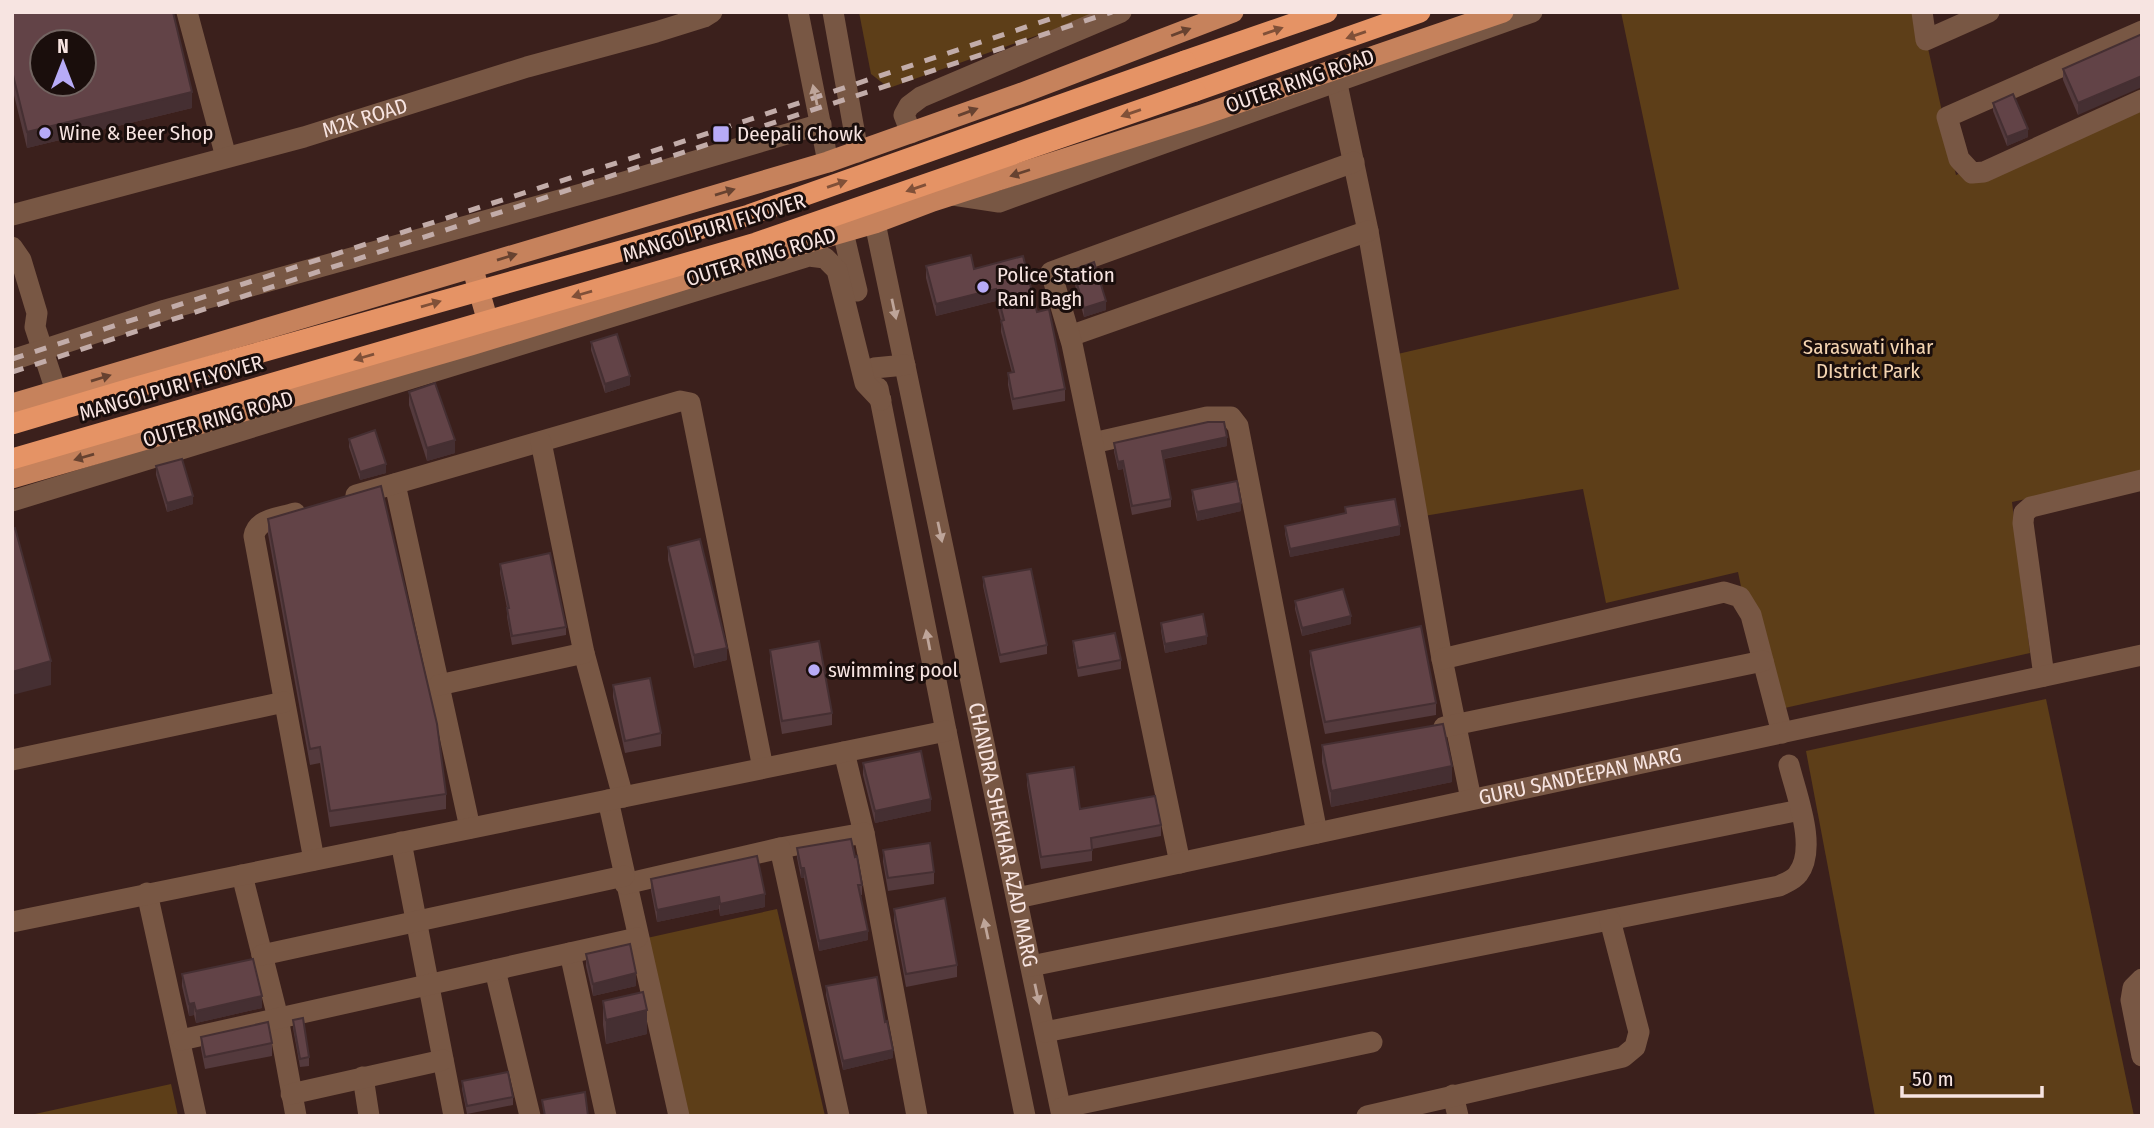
<svg xmlns="http://www.w3.org/2000/svg" width="2154" height="1128" viewBox="0 0 2154 1128" font-family="'Fira Sans Condensed',sans-serif">
	<style>
		.park { fill: #5d3e18 }
		.lines { fill: none; stroke-linecap: round; stroke-linejoin: round }
		.minor { stroke: #785744; stroke-width: 21 }
		.major { stroke: #c6825c; stroke-width: 21 }
		.highway { stroke: #e59365; stroke-width: 21 }
		.rail { stroke: #c2aca9; stroke-width: 5; stroke-dasharray: 12 12; stroke-linecap: butt }
		.highway-bridge { stroke: #e59365; stroke-width: 21 }
		.wall { fill: #543a3d }
		.shaded-wall { fill: #452f32 }
		.building { fill: #624347; stroke: #452f32; stroke-width: 2; fill-rule: evenodd }
		.oneway { fill: #805038 }
		.oneway2 { fill: #674230 }
		.oneway3 { fill: #bea59a }
		.poi-dot { fill: #b7abf7; stroke: #1a0e0c; stroke-width: 2.5 }
		.labels { text-anchor: middle; dominant-baseline: central; stroke-width: 6; stroke-linejoin: round; paint-order: stroke }
		.street-label { font-size: 21px; fill: #f7e4e1; stroke: #1a0e0c }
		.poi-label { font-size: 21px; fill: #f7e4e1; stroke: #1a0e0c; text-anchor: start }
		.park-label { font-size: 21px; fill: #f4d4b1; stroke: #1a0e0c }
	</style>
	<rect width="100%" height="100%" fill="#3b201c"/>
	<g class="park">
		<path d="M859 12H1103L889 88 871 74Z"/>
		<path d="M1621 12H1920L1956 175 2142 101V474L2012 502 2030 653 1767 712 1738 572 1606 603 1583 489 1424 516 1389 356 1679 289Z"/>
		<path d="M2046 699 2134 1116H1875L1806 751Z"/>
		<path d="M777 909 825 1116H688L647 938Z"/>
		<path d="M171 1084 178 1116H26Z"/>
	</g>
	<g class="lines">
		<g class="minor">
			<path d="M187 12 226 157"/>
			<path d="M798 12 828 162"/>
			<path d="M833 12 858 152"/>
			<path d="M1922 12 1926 40 1989 12"/>
			<path d="M2142 31 1947 117 1959 159 1972 173 1984 172 2142 100"/>
			<path d="M1337 84 1368 231 1442 659 1471 799"/>
			<path d="M911 133 904 115 909 106 921 97 1121 12"/>
			<path d="M953 195 999 202 1532 12"/>
			<path id="s1" d="M12 215 304 137 527 67 656 32 704 17 712 12"/>
			<path id="s2" d="M875 223 1062 1116"/>
			<path d="M843 232 857 291"/>
			<path d="M12 247 21 260 37 313 35 327 56 391"/>
			<path d="M1070 336 1368 231"/>
			<path d="M12 360 165 310 617 184 821 124"/>
			<path d="M874 368 905 365"/>
			<path d="M878 388 946 731 1025 1116"/>
			<path d="M1093 443 1207 417H1231L1238 426 1317 833"/>
			<path d="M395 484 470 828"/>
			<path d="M356 495 680 401 690 403 763 768"/>
			<path d="M12 501 809 256 825 258 837 270 865 383 881 400"/>
			<path d="M295 513C280 518 257 518 254 536L314 860"/>
			<path d="M584 653 623 797"/>
			<path d="M1442 659 1724 592 1740 597 1751 615 1782 733"/>
			<path d="M2044 676 2023 523 2024 513 2031 507 2142 480"/>
			<path d="M439 685 584 653 541 442"/>
			<path d="M1444 727 1763 661"/>
			<path d="M844 752 864 833"/>
			<path d="M12 760 284 702"/>
			<path d="M608 800 679 1116"/>
			<path d="M401 842 454 1116"/>
			<path d="M780 848 864 833 917 1116"/>
			<path d="M1180 863 1072 344 1051 272 1354 162"/>
			<path d="M242 875 278 1018 296 1116"/>
			<path d="M625 884 780 848 839 1116"/>
			<path d="M147 893 196 1116"/>
			<path id="s3" d="M1017 898 2142 655"/>
			<path d="M12 922 946 731"/>
			<path d="M570 953 606 1116"/>
			<path d="M262 955 624 876"/>
			<path d="M1031 966 1800 810"/>
			<path d="M495 970 530 1116"/>
			<path d="M2142 979 2133 988 2131 1000 2142 1056"/>
			<path d="M1045 1032 1779 886C1785 883 1794 880 1798 874 1818 848 1796 794 1789 765"/>
			<path d="M181 1040 637 938"/>
			<path d="M363 1077 369 1116"/>
			<path d="M291 1094 443 1060"/>
			<path d="M1453 1095 1458 1116"/>
			<path d="M1061 1108 1372 1042"/>
			<path d="M1367 1116 1623 1057 1635 1047 1639 1032 1610 920"/>
		</g>
		<g class="major">
			<path d="M474 273 492 336"/>
			<path d="M12 404 828 162 1022 93 1233 12"/>
			<path d="M12 478 471 345 784 249 875 223 933 201 1202 115 1503 12"/>
		</g>
		<g class="highway">
			<path d="M1185 61 1327 12"/>
			<path d="M1195 91 1420 12"/>
		</g>
		<g class="rail">
			<path d="M12 359 718 130 1071 12"/>
			<path d="M12 372 1112 12"/>
		</g>
		<g class="highway-bridge">
			<path d="M12 424 133 388 749 215 1185 61"/>
			<path d="M12 459 756 243 1195 91"/>
		</g>
	</g>
	<g class="wall">
		<path d="M12 12 192 108 27 148 12 87Z"/>
		<path d="M2142 34 2078 115 2063 80V69Z"/>
		<path d="M1993 103 2028 137 2007 146 1993 111Z"/>
		<path d="M926 266 974 269 1037 312 1065 389V401L1013 410 1008 385V373H1012L1001 332V321L996 301 936 316 926 278Z"/>
		<path d="M1073 270 1106 310 1084 317 1073 278Z"/>
		<path d="M591 342 630 385 605 393 591 350Z"/>
		<path d="M409 392 455 453 427 461 409 405Z"/>
		<path d="M349 439 386 473 360 480 349 447Z"/>
		<path d="M1114 443 1227 446 1164 459 1171 499V507L1132 515 1123 469 1118 470 1114 452Z"/>
		<path d="M156 466 193 504 167 512 156 475Z"/>
		<path d="M1192 490 1241 511 1197 521 1192 498Z"/>
		<path d="M1345 507 1400 535 1290 557 1285 534V526L1345 513Z"/>
		<path d="M268 519 446 794V809L330 827 320 763 310 765 268 534Z"/>
		<path d="M668 547 727 660 694 668 668 560Z"/>
		<path d="M500 564 566 627V635L512 645 507 617V608L500 573Z"/>
		<path d="M983 577 1047 645V654L1000 663 983 586Z"/>
		<path d="M1295 601 1351 624 1302 636 1295 609Z"/>
		<path d="M1161 623 1207 644 1165 653 1161 631Z"/>
		<path d="M1073 641 1121 660V669L1078 677 1073 649Z"/>
		<path d="M770 650 832 713V725L782 734 770 662Z"/>
		<path d="M1310 651 1436 703V715L1325 734 1310 664Z"/>
		<path d="M613 685 661 733V746L625 753 613 697Z"/>
		<path d="M1322 745 1452 782 1331 807 1322 762Z"/>
		<path d="M863 763 931 811 875 823 863 775Z"/>
		<path d="M1027 774 1080 809 1161 825V836L1092 849V861L1041 869 1027 785Z"/>
		<path d="M797 848 862 885V895H861L868 940 819 951 804 878H801L797 858Z"/>
		<path d="M883 850 934 872V884L888 891 883 862Z"/>
		<path d="M651 879 765 907 720 916 719 909 657 922 651 891Z"/>
		<path d="M894 909 957 965V977L906 987 894 921Z"/>
		<path d="M586 954 636 986 593 996 586 966Z"/>
		<path d="M182 974 262 1008 196 1023 194 1015 189 1016 182 986Z"/>
		<path d="M826 986 885 1022 893 1058 843 1070 826 995Z"/>
		<path d="M603 1001 647 1034 606 1044 603 1025Z"/>
		<path d="M293 1020 309 1057V1066L300 1067 293 1028Z"/>
		<path d="M201 1037 272 1043V1056L205 1069 201 1049Z"/>
		<path d="M462 1081 513 1097V1105L467 1114 462 1089Z"/>
	</g>
	<g class="shaded-wall">
		<path d="M2142 76V87L2078 115V103Z"/>
		<path d="M192 92V108L27 148V132Z"/>
		<path d="M2028 129V137L2007 146V137Z"/>
		<path d="M996 289V301L936 316V304Z"/>
		<path d="M1106 301V310L1084 317V308Z"/>
		<path d="M630 376V385L605 393V384Z"/>
		<path d="M1227 437V446L1162 459V451Z"/>
		<path d="M455 440V453L427 461V448Z"/>
		<path d="M1123 461V469L1118 470V462Z"/>
		<path d="M386 464V473L360 480V472Z"/>
		<path d="M193 496V504L167 512V503Z"/>
		<path d="M1241 503V511L1197 521V512Z"/>
		<path d="M1400 526V535L1290 557V549Z"/>
		<path d="M1351 616V624L1302 636V628Z"/>
		<path d="M1207 636V644L1165 653V644Z"/>
		<path d="M727 648V660L694 668V655Z"/>
		<path d="M51 661V685L12 695V672Z"/>
		<path d="M1452 766V782L1331 807V791Z"/>
		<path d="M931 799V811L875 823V811Z"/>
		<rect x="801" y="868" width="3" height="10"/>
		<path d="M765 894V907L720 916V904Z"/>
		<path d="M719 897V909L657 922V910Z"/>
		<path d="M868 931V940L819 951V941Z"/>
		<path d="M636 973V986L593 996V984Z"/>
		<path d="M262 996V1008L196 1023V1011Z"/>
		<path d="M194 1003V1015L189 1016V1004Z"/>
		<path d="M647 1010V1034L606 1044V1020Z"/>
		<path d="M893 1050V1058L843 1070V1061Z"/>
	</g>
	<g class="building">
		<path d="M12 12H173L192 92 27 132 12 71ZM42 42H84V84H42Z"/>
		<path d="M2142 34V76L2078 103 2063 69Z"/>
		<path d="M2013 94 2028 129 2007 137 1993 103Z"/>
		<path d="M971 255 974 269 1023 256 1037 312 1049 309 1065 389 1013 399 1008 373 1014 372 1001 321 1004 320 996 289 936 304 926 266Z"/>
		<path d="M1094 262 1106 301 1084 308 1073 270Z"/>
		<path d="M617 334 630 376 605 384 591 342Z"/>
		<path d="M435 383 455 440 427 448 409 392Z"/>
		<path d="M1208 422H1224L1227 437 1162 451 1171 499 1132 506 1123 461 1118 462 1114 443Z"/>
		<path d="M375 430 386 464 360 472 349 439Z"/>
		<path d="M182 459 193 496 167 503 156 466Z"/>
		<path d="M1237 481 1241 503 1197 512 1192 490Z"/>
		<path d="M381 486 437 724 446 794 330 811 320 747 310 749 268 519Z"/>
		<path d="M1395 499 1400 526 1290 549 1285 526 1346 513 1345 507Z"/>
		<path d="M15 528 51 661 12 672V529Z"/>
		<path d="M700 539 727 648 694 655 668 547Z"/>
		<path d="M550 553 566 627 512 636 507 608H509L500 564Z"/>
		<path d="M1031 569 1047 645 1000 655 983 577Z"/>
		<path d="M1343 589 1351 616 1302 628 1295 601Z"/>
		<path d="M1203 614 1207 636 1165 644 1161 623Z"/>
		<path d="M1421 626 1436 703 1325 722 1310 651Z"/>
		<path d="M1115 633 1121 660 1078 668 1073 641Z"/>
		<path d="M819 641 832 713 782 721 770 650Z"/>
		<path d="M650 678 661 733 625 741 613 685Z"/>
		<path d="M1443 724 1452 766 1331 791 1322 745Z"/>
		<path d="M921 751 931 799 875 811 863 763Z"/>
		<path d="M1074 767 1080 809 1155 796 1161 825 1091 838 1092 850 1041 857 1027 774Z"/>
		<path d="M851 839 855 857 857 856 862 885H858L868 931 819 941 804 868H801L797 848Z"/>
		<path d="M930 843 934 872 888 878 883 850Z"/>
		<path d="M757 856 765 894 720 904 719 897 657 910 651 879Z"/>
		<path d="M945 898 957 965 906 974 894 909Z"/>
		<path d="M630 944 636 973 593 984 586 954Z"/>
		<path d="M253 959 262 996 196 1011 194 1003 189 1004 182 974Z"/>
		<path d="M877 977 885 1022 887 1021 893 1050 843 1061 826 986Z"/>
		<path d="M643 992 647 1010 606 1020 603 1001Z"/>
		<path d="M303 1018 309 1057 300 1059 293 1020Z"/>
		<path d="M268 1022 272 1043 205 1057 201 1037Z"/>
		<path d="M508 1072 513 1097 467 1106 462 1081Z"/>
		<path d="M585 1092 588 1116H545L542 1100Z"/>
	</g>
	<defs><path id="oneway-solid" d="M-6-.8H1V-3.2L6.5 0L1 3.2V.8H-6Z" transform="scale(1.75)"/></defs>
	<g class="oneway">
		<use href="#oneway-solid" transform="translate(1273 31) rotate(-19)"/>
		<use href="#oneway-solid" transform="translate(1356 35) rotate(161)"/>
		<use href="#oneway-solid" transform="translate(1131 113) rotate(161)"/>
		<use href="#oneway-solid" transform="translate(837 184) rotate(-19)"/>
		<use href="#oneway-solid" transform="translate(916 188) rotate(161)"/>
		<use href="#oneway-solid" transform="translate(582 294) rotate(164)"/>
		<use href="#oneway-solid" transform="translate(431 304) rotate(-16)"/>
		<use href="#oneway-solid" transform="translate(364 357) rotate(164)"/>
	</g>
	<g class="oneway2">
		<use href="#oneway-solid" transform="translate(1181 32) rotate(-21)"/>
		<use href="#oneway-solid" transform="translate(968 112) rotate(-20)"/>
		<use href="#oneway-solid" transform="translate(1020 173) rotate(162)"/>
		<use href="#oneway-solid" transform="translate(725 192) rotate(-17)"/>
		<use href="#oneway-solid" transform="translate(507 257) rotate(-17)"/>
		<use href="#oneway-solid" transform="translate(101 378) rotate(-17)"/>
		<use href="#oneway-solid" transform="translate(84 457) rotate(164)"/>
	</g>
	<g class="oneway3">
		<use href="#oneway-solid" transform="translate(815 95) rotate(-102)"/>
		<use href="#oneway-solid" transform="translate(894 309) rotate(78)"/>
		<use href="#oneway-solid" transform="translate(940 532) rotate(78)"/>
		<use href="#oneway-solid" transform="translate(928 640) rotate(-101)"/>
		<use href="#oneway-solid" transform="translate(986 929) rotate(-102)"/>
		<use href="#oneway-solid" transform="translate(1037 994) rotate(78)"/>
	</g>
	<g class="poi-dot">
		<circle cx="45" cy="133" r="7"/>
		<rect x="712" y="125" width="18" height="18" rx="3.5"/>
		<circle cx="983" cy="287" r="7"/>
		<circle cx="814" cy="670" r="7"/>
	</g>
	<g class="labels">
		<g class="street-label">
			<text transform="translate(1300 81) rotate(-19)">OUTER RING ROAD</text>
			<text stroke="none"><textPath href="#s1" startOffset="366">M2K ROAD</textPath></text>
			<text transform="translate(714 228) rotate(-17)">MANGOLPURI FLYOVER</text>
			<text transform="translate(761 257) rotate(-17)">OUTER RING ROAD</text>
			<text transform="translate(171 388) rotate(-16)">MANGOLPURI FLYOVER</text>
			<text transform="translate(218 419) rotate(-16)">OUTER RING ROAD</text>
			<text stroke="none"><textPath href="#s3" startOffset="576">GURU SANDEEPAN MARG</textPath></text>
			<text stroke="none"><textPath href="#s2" startOffset="625">CHANDRA SHEKHAR AZAD MARG</textPath></text>
		</g>
		<g class="poi-label">
			<text x="59" y="133">Wine &amp; Beer Shop</text>
			<text x="737" y="134">Deepali Chowk</text>
			<text x="997" y="275">Police Station<tspan x="997" dy="24">Rani Bagh</tspan></text>
			<text x="828" y="670">swimming pool</text>
		</g>
		<g class="park-label">
			<text x="1868" y="347">Saraswati vihar<tspan x="1868" dy="24">DIstrict Park</tspan></text>
		</g>
	</g>
	<rect width="2154" height="1128" fill="none" stroke="#f7e4e1" stroke-width="28"/>
	<g transform="translate(63 63)"><circle r="33" fill="#1a0e0c" stroke="#726461" stroke-width="2"/>
	<path d="M0-5L12 26L0 18L-12 26Z" fill="#b7abf7"/>
	<text y="-10" font-size="19" font-weight="bold" text-anchor="middle" fill="#f7e4e1">N</text>
	</g>
	<path d="M1902 1086v10h140v-10" fill="none" stroke="#f7e4e1" stroke-width="3.5"/>
	<text x="1912" y="1086" font-size="21" fill="#f7e4e1" stroke="#1a0e0c" stroke-width="5" paint-order="stroke">50 m</text>
</svg>
